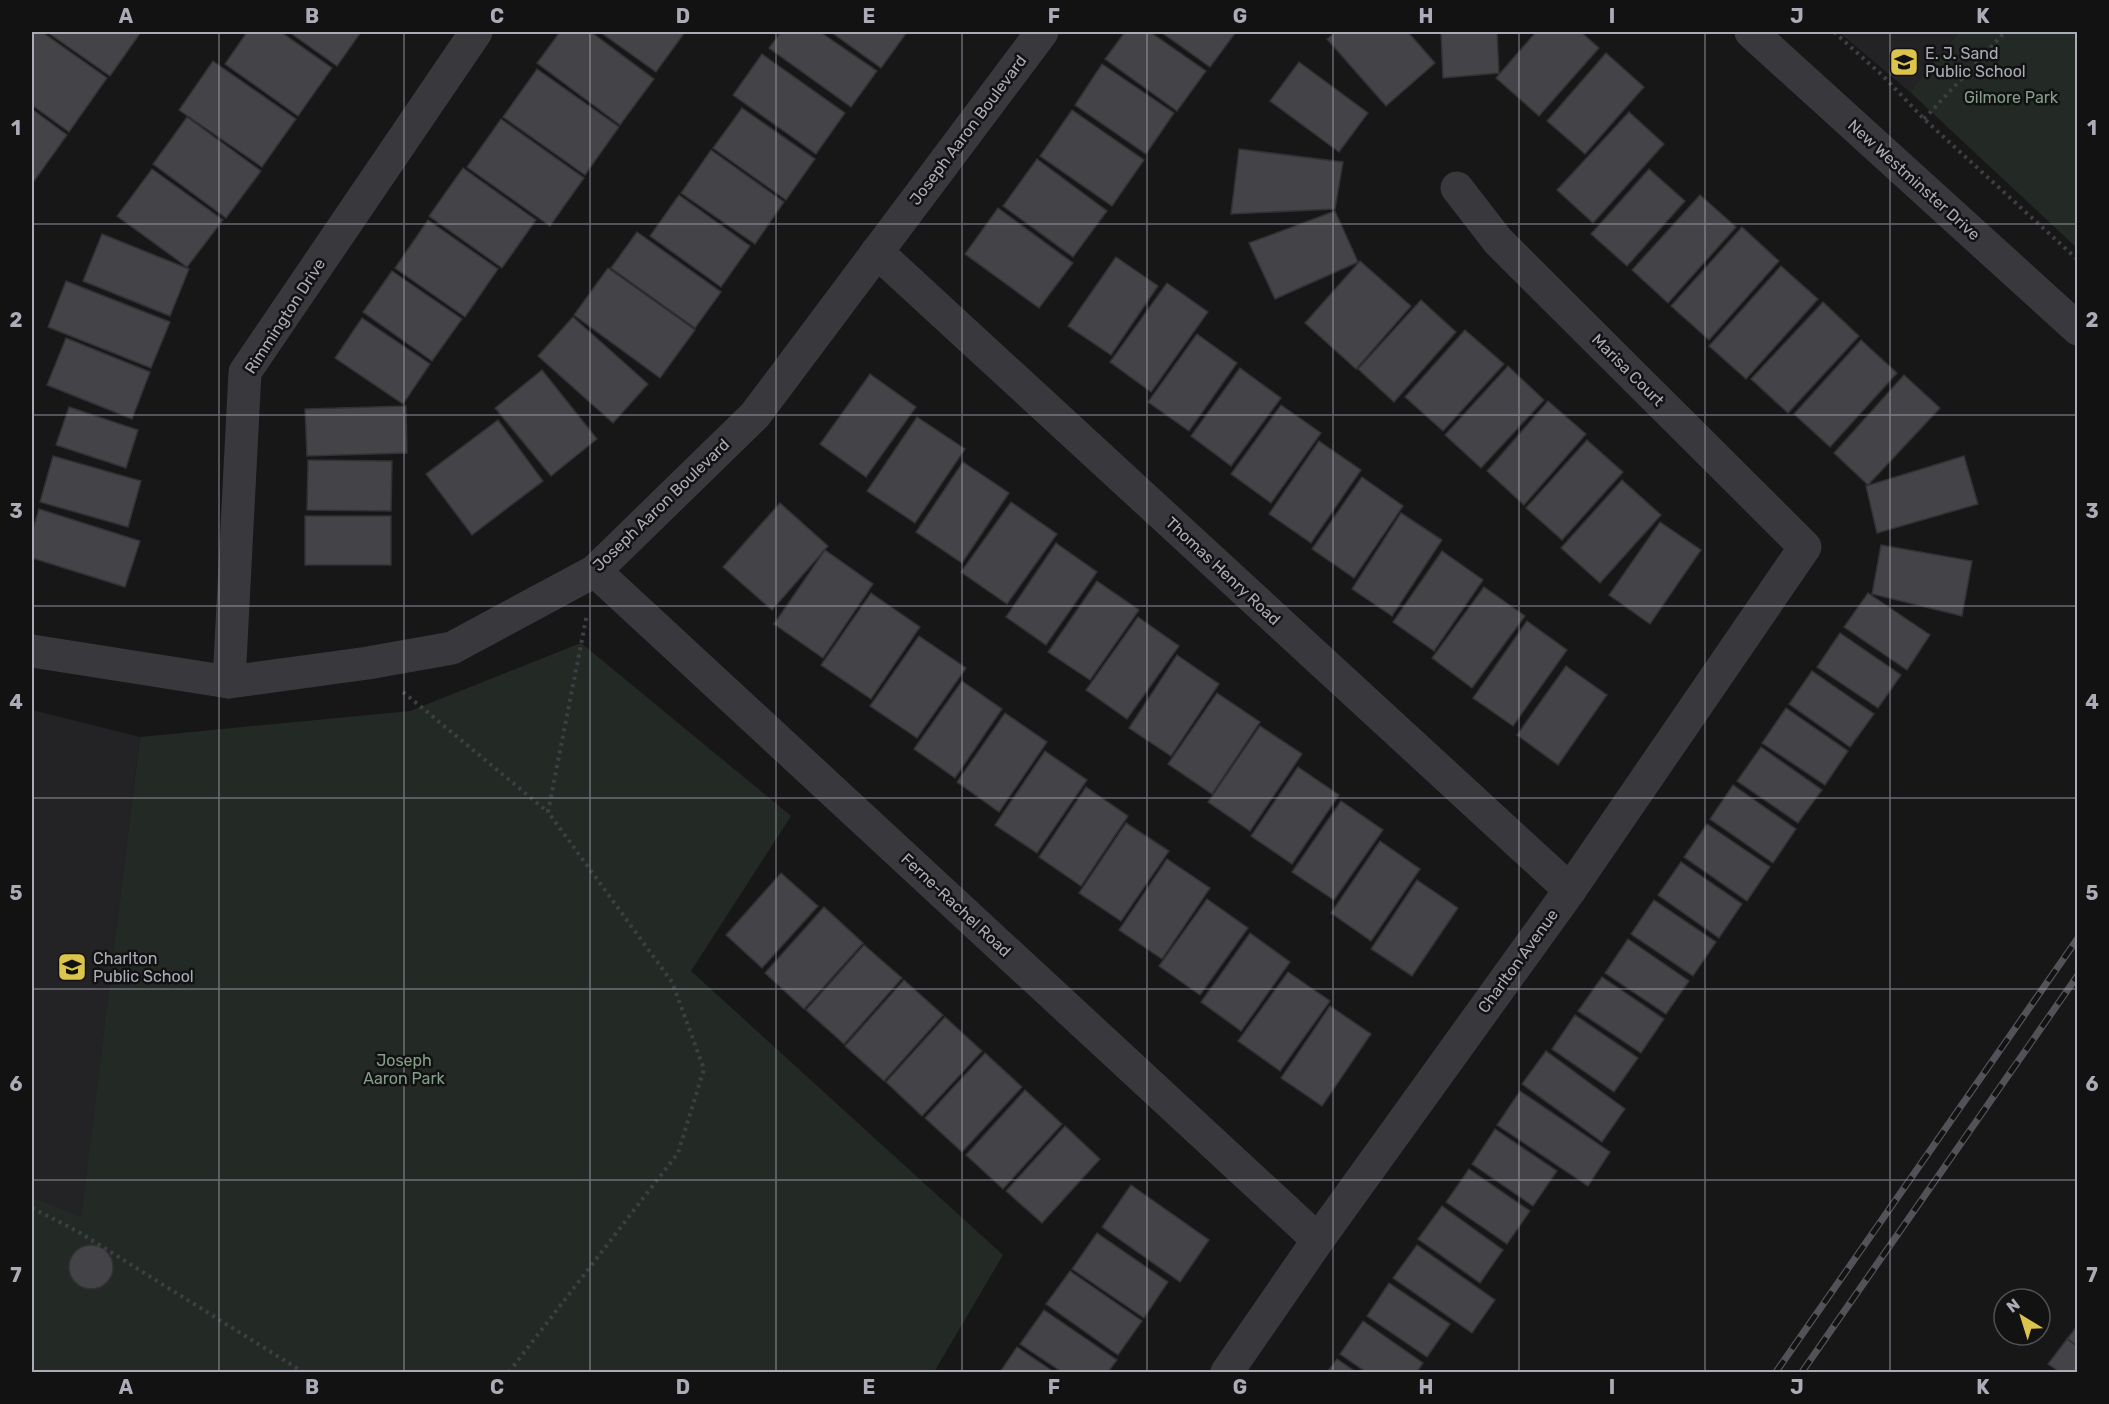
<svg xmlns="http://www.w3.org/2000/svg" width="2109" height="1404" viewBox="0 0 2109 1404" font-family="Rubik,sans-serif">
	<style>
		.built { fill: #232325 }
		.green { fill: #232a25 }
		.building { fill: #444448; stroke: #323134; stroke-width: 1.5 }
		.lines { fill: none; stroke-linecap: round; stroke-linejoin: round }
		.path { stroke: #3e3f44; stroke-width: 4; stroke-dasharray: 3 4.5; stroke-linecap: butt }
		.minor { stroke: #38383d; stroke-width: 33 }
		.rail-casing { stroke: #525258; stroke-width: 7 }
		.rail { stroke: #121213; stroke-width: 4.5; stroke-dasharray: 14; stroke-linecap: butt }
		.grid { fill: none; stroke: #abacb7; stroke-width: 1.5; stroke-opacity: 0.55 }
		.labels { text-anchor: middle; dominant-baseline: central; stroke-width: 5; stroke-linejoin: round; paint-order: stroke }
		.poi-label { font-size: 16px; fill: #abacb7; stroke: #121213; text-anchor: start }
		.park-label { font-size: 16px; fill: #849f8a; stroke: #121213 }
		.street-label { font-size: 16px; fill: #abacb7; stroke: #121213 }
		.neatline { fill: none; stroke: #abacb7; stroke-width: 2 }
		.grid-label { font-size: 20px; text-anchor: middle; font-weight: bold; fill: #abacb7 }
	</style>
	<rect width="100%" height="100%" fill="#171718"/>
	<g class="built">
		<path d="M1839 32H1959L1910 92Z"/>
		<path d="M32 710 140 737 81 1218 32 1197Z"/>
	</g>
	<g class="green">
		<path d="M1959 32H2077V248L1910 92Z"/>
		<path d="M581 643 791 816 691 971 1003 1255 934 1372H32V1197L81 1217 140 737 410 711Z"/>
	</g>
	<g class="building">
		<path d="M33 32H42L107 78 69 132 32 105Z"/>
		<path d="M47 32H141L110 76Z"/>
		<path d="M247 32H281L332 68 298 116 225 64Z"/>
		<path d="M289 32H361L337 66Z"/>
		<path d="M560 32H591L654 79 620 125 537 63Z"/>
		<path d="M600 32H685L656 72Z"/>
		<path d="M781 32H820L877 71 851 107 769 48Z"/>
		<path d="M831 32H907L881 68Z"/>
		<path d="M1125 32H1150L1206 71 1177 111 1105 59Z"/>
		<path d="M1161 32H1236L1210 67Z"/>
		<path d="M1336 32H1408L1435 63 1386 106 1327 39Z"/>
		<path d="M1441 32H1497L1499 73 1443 78Z"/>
		<path d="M1536 32H1581L1599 48 1539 116 1496 78Z"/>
		<path d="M1606 53 1644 87 1585 154 1547 121Z"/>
		<path d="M762 54 845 113 816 154 733 95Z"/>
		<path d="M213 61 296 119 262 167 179 110Z"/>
		<path d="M1299 62 1368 113 1339 152 1270 101Z"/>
		<path d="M1102 64 1174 113 1146 154 1075 105Z"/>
		<path d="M537 69 619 127 585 175 503 117Z"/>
		<path d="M742 108 815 159 786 200 713 148Z"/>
		<path d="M32 109 67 135 32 184Z"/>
		<path d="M1072 110 1144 160 1112 206 1040 156Z"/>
		<path d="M1629 112 1664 144 1593 223 1557 190Z"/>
		<path d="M187 117 261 171 226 218 153 164Z"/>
		<path d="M501 119 584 178 550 226 467 167Z"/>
		<path d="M1239 149 1343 162 1335 209 1231 214Z"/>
		<path d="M711 150 784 202 755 244 681 193Z"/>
		<path d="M1037 159 1107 211 1073 257 1003 206Z"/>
		<path d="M463 168 536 220 502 268 429 216Z"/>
		<path d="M152 169 223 220 187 267 117 216Z"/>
		<path d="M1649 169 1685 201 1627 266 1591 234Z"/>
		<path d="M679 195 750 246 721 287 650 236Z"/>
		<path d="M1700 195 1736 227 1668 303 1632 270Z"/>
		<path d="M998 208 1073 263 1039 308 965 254Z"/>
		<path d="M1335 211 1358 262 1275 299 1249 243Z"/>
		<path d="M428 220 498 269 465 317 395 268Z"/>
		<path d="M1742 227 1779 261 1709 340 1671 306Z"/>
		<path d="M637 232 721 292 695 328 611 268Z"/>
		<path d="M102 234 189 269 170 316 83 281Z"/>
		<path d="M1116 257 1158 286 1111 355 1068 326Z"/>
		<path d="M1360 261 1411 306 1356 369 1305 323Z"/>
		<path d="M1781 266 1818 299 1746 379 1709 346Z"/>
		<path d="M608 268 695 330 660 378 574 315Z"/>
		<path d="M392 271 462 319 432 361 363 312Z"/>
		<path d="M66 281 170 322 151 368 48 327Z"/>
		<path d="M1167 283 1208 312 1151 392 1110 362Z"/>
		<path d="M1421 300 1456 332 1394 402 1358 369Z"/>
		<path d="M1823 302 1859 336 1788 413 1751 379Z"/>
		<path d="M573 317 648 384 613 423 538 356Z"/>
		<path d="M362 318 430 364 403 404 335 358Z"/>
		<path d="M1465 330 1504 364 1443 431 1405 397Z"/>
		<path d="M1197 334 1237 363 1189 431 1148 402Z"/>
		<path d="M66 338 150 372 132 419 47 385Z"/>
		<path d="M1861 340 1897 373 1830 447 1794 414Z"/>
		<path d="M1508 366 1544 400 1481 468 1445 435Z"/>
		<path d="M1240 368 1281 398 1231 466 1191 436Z"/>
		<path d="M542 370 597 439 551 476 495 408Z"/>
		<path d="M870 374 916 407 866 477 820 444Z"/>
		<path d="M1904 375 1940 408 1868 485 1834 453Z"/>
		<path d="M1548 401 1586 434 1524 505 1487 471Z"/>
		<path d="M1281 405 1321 433 1271 503 1231 474Z"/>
		<path d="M406 406 407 453 307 456 305 409Z"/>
		<path d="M69 407 138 430 126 468 56 445Z"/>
		<path d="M917 417 965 449 915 523 867 491Z"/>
		<path d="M498 420 543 481 472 535 426 474Z"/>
		<path d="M1587 440 1623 472 1562 540 1526 508Z"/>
		<path d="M1319 441 1361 470 1311 543 1269 514Z"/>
		<path d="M53 456 141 481 128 527 40 502Z"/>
		<path d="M1964 456 1978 504 1877 533 1866 486Z"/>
		<path d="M308 460 392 461 391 511 307 510Z"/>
		<path d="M963 462 1009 493 962 563 916 532Z"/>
		<path d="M1362 477 1403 506 1354 578 1312 549Z"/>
		<path d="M1622 480 1661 515 1600 583 1561 548Z"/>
		<path d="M1011 502 1057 534 1007 604 961 572Z"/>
		<path d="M780 503 828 546 772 610 723 567Z"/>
		<path d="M39 509 140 541 125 587 32 558V532Z"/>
		<path d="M1401 513 1442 540 1392 616 1352 589Z"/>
		<rect x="305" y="516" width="86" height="49"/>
		<path d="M1660 522 1701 550 1650 624 1609 595Z"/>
		<path d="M1056 543 1097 572 1046 645 1006 617Z"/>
		<path d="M1881 545 1972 561 1962 616 1872 594Z"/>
		<path d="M825 550 873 584 823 658 774 624Z"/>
		<path d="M1442 551 1483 580 1434 651 1393 622Z"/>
		<path d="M1097 581 1139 610 1090 680 1048 652Z"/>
		<path d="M1484 587 1525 616 1472 688 1432 658Z"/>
		<path d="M871 593 920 627 871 699 821 665Z"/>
		<path d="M1868 593 1930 635 1907 670 1844 627Z"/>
		<path d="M1138 617 1179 646 1127 719 1086 690Z"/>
		<path d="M1527 621 1567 650 1513 726 1473 698Z"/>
		<path d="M1840 633 1901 675 1878 708 1817 667Z"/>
		<path d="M919 636 966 668 917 738 870 706Z"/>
		<path d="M1177 655 1219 684 1171 756 1129 728Z"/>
		<path d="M1566 666 1607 695 1558 765 1517 735Z"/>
		<path d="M1812 671 1874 714 1850 747 1789 704Z"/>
		<path d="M962 681 1002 709 955 778 914 749Z"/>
		<path d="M1217 693 1260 722 1212 794 1168 764Z"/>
		<path d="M1786 708 1848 751 1825 785 1762 743Z"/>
		<path d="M1005 713 1047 742 999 812 957 782Z"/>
		<path d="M1260 726 1302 754 1250 831 1208 802Z"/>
		<path d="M1761 747 1822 790 1798 823 1737 781Z"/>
		<path d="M1045 751 1087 780 1037 853 995 825Z"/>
		<path d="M1298 767 1339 795 1292 864 1251 836Z"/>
		<path d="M1733 785 1796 829 1773 863 1710 819Z"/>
		<path d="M1086 787 1128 816 1081 886 1039 857Z"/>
		<path d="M1341 801 1383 830 1334 900 1292 872Z"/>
		<path d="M1126 823 1169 851 1121 921 1079 893Z"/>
		<path d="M1707 824 1770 867 1747 901 1684 857Z"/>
		<path d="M1380 841 1420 869 1371 941 1331 913Z"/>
		<path d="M1167 859 1210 888 1162 959 1119 930Z"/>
		<path d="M1681 862 1742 904 1719 938 1658 895Z"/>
		<path d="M781 873 818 906 762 968 726 935Z"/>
		<path d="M1417 880 1458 908 1412 976 1371 949Z"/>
		<path d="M1207 899 1248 928 1200 995 1159 966Z"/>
		<path d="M1654 900 1716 942 1693 976 1631 934Z"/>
		<path d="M824 907 863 943 804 1009 765 973Z"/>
		<path d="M1250 933 1290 962 1241 1031 1201 1002Z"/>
		<path d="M1628 939 1689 981 1666 1014 1605 973Z"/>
		<path d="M864 945 902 978 844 1044 806 1010Z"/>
		<path d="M1288 972 1330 1001 1280 1071 1238 1041Z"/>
		<path d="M1602 977 1664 1019 1641 1053 1578 1011Z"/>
		<path d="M904 980 943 1015 884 1081 845 1046Z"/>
		<path d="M1330 1006 1371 1034 1322 1106 1281 1078Z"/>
		<path d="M1575 1015 1638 1058 1614 1092 1552 1049Z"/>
		<path d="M945 1017 982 1051 922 1116 886 1082Z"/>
		<path d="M1546 1051 1625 1109 1602 1142 1522 1084Z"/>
		<path d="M985 1053 1022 1087 962 1152 925 1118Z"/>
		<path d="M1025 1090 1062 1124 1003 1189 966 1155Z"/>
		<path d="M1520 1091 1610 1152 1588 1186 1497 1125Z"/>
		<path d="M1065 1126 1100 1159 1042 1223 1006 1191Z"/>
		<path d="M1495 1129 1557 1171 1533 1206 1472 1164Z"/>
		<path d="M1469 1169 1530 1211 1507 1244 1446 1202Z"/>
		<path d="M1131 1185 1209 1240 1180 1282 1102 1227Z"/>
		<path d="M1442 1206 1503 1250 1480 1283 1418 1239Z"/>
		<path d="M1097 1233 1168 1282 1144 1318 1072 1269Z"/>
		<path d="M1417 1245 1495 1300 1472 1333 1393 1278Z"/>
		<circle cx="91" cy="1267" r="22"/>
		<path d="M1070 1271 1142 1321 1118 1355 1046 1304Z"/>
		<path d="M1389 1283 1450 1324 1427 1357 1367 1316Z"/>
		<path d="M1044 1310 1117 1360 1108 1372H1062L1020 1344Z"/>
		<path d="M1363 1321 1423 1363 1417 1372H1366L1340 1354Z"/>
		<path d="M2078 1325V1346L2067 1339Z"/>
		<path d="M2067 1339 2078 1347V1372H2060L2048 1364Z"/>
		<path d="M1017 1347 1054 1372H1000Z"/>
		<path d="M1337 1359 1356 1372H1327Z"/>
	</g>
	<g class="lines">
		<g class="path">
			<path d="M1834 32 1883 76 1924 119 2078 260"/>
			<path d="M1924 119 2005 32"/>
			<path d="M403 692 548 812"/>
			<path d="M32 1208 77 1231 303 1372"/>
			<path d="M509 1372 678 1153 704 1069 672 982 548 812 587 614"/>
		</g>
		<g class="minor">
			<path d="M1751 32 2078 329"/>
			<path d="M877 252 1570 890"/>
			<path d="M595 571 1318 1240"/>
			<path d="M32 651 229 682 368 663 452 648 595 571 755 415 1042 32"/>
			<path d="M229 682 245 372 476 32"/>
			<path d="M1227 1372 1318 1240 1570 890 1805 547 1498 241 1457 188"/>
		</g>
		<g class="rail-casing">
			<g id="rail">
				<path d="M1776 1372 2078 938"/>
				<path d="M1802 1372 2078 975"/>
			</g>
		</g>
		<use href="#rail" class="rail"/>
	</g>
	<path class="grid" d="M219 32V1372M404 32V1372M590 32V1372M776 32V1372M962 32V1372M1147 32V1372M1333 32V1372M1519 32V1372M1705 32V1372M1890 32V1372M32 224H2078M32 415H2078M32 606H2078M32 798H2078M32 989H2078M32 1180H2078"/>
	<defs>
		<g id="school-square" transform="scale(1.5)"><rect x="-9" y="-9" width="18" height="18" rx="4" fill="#dcc44c" stroke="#121213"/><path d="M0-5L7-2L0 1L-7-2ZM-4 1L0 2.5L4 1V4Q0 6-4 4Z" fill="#111"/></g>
	</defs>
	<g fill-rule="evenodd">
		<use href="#school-square" x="1904" y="62"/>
		<use href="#school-square" x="72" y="967"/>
	</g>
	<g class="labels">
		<g class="poi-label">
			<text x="1925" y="53">E. J. Sand<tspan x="1925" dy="18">Public School</tspan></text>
			<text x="93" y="958">Charlton<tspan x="93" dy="18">Public School</tspan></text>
		</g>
		<g class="park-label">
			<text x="2011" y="97">Gilmore Park</text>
			<text x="404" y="1060">Joseph<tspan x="404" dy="18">Aaron Park</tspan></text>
		</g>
		<g class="street-label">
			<text transform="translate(968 130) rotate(-53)">Joseph Aaron Boulevard</text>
			<text transform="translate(1914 180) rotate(42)">New Westminster Drive</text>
			<text transform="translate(285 316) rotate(-57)">Rimmington Drive</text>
			<text transform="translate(1628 370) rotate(45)">Marisa Court</text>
			<text transform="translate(661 505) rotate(-44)">Joseph Aaron Boulevard</text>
			<text transform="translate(1223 571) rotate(43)">Thomas Henry Road</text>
			<text transform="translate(956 905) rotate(43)">Ferne-Rachel Road</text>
			<text transform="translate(1518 961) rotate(-54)">Charlton Avenue</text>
		</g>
	</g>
	<rect width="2109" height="1404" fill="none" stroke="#121213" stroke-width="66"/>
	<g transform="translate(2022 1317) rotate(322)"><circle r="28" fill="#121213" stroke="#4f5055" stroke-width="1.5"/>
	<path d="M0-4.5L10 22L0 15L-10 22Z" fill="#dcc44c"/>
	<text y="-9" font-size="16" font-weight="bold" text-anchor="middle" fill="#abacb7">N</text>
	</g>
	<rect x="33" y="33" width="2043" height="1338" class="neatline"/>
	<g class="grid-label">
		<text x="126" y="23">A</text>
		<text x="312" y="23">B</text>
		<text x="497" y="23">C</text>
		<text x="683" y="23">D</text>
		<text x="869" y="23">E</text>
		<text x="1054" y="23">F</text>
		<text x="1240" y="23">G</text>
		<text x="1426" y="23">H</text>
		<text x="1612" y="23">I</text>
		<text x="1797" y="23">J</text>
		<text x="1983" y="23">K</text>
		<text x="16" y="135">1</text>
		<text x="2092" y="135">1</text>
		<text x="16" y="327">2</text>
		<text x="2092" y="327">2</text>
		<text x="16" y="518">3</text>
		<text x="2092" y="518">3</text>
		<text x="16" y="709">4</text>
		<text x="2092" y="709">4</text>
		<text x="16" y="900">5</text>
		<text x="2092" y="900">5</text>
		<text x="16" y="1091">6</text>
		<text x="2092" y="1091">6</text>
		<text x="16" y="1282">7</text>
		<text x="2092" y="1282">7</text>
		<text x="126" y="1394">A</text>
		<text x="312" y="1394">B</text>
		<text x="497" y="1394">C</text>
		<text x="683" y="1394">D</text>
		<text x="869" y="1394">E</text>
		<text x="1054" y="1394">F</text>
		<text x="1240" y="1394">G</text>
		<text x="1426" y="1394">H</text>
		<text x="1612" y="1394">I</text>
		<text x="1797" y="1394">J</text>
		<text x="1983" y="1394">K</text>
	</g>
</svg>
